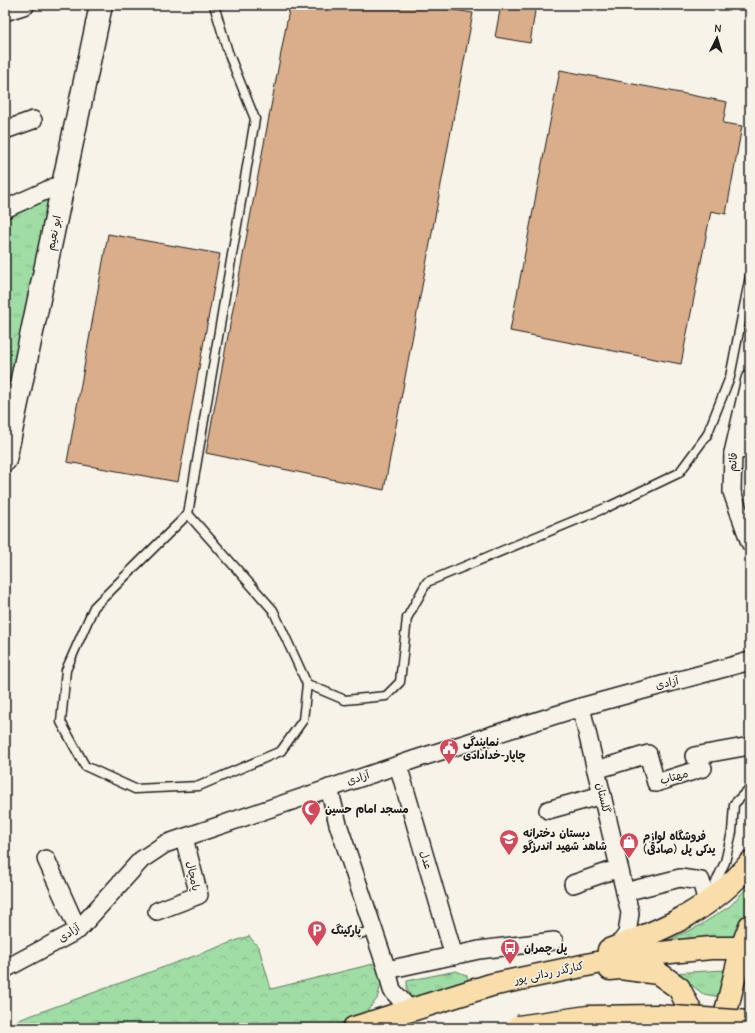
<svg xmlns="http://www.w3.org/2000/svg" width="755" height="1033" viewBox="0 0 755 1033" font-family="'Comic Neue','Playpen Sans Arabic',sans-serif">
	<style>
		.grass { fill: url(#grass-tufts); stroke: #5e7c60 }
		.forest { fill: url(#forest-crowns); stroke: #5e7c60 }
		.building { fill: #daae8b; stroke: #1c1c1c }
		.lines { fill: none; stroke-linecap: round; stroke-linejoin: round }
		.lane-casing { stroke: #1c1c1c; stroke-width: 11 }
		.street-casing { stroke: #1c1c1c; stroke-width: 20 }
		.secondary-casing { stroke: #1c1c1c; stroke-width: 25 }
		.primary-casing { stroke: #1c1c1c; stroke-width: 25 }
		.lane { stroke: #f7f3e8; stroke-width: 8 }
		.street { stroke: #f7f3e8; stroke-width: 17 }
		.secondary { stroke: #f7f3e8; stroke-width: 22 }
		.primary { stroke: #f9deab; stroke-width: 22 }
		.highway-bridge-casing { stroke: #1c1c1c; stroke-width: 25; stroke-linecap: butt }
		.highway-bridge { stroke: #f9deab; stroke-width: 22 }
		.labels { text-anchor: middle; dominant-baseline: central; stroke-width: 3; stroke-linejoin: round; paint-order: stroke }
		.street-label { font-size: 11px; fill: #1c1c1c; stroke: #f7f3e8 }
		.poi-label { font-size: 11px; font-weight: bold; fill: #1c1c1c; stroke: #f7f3e8; text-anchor: start }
	</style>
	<defs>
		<pattern id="grass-tufts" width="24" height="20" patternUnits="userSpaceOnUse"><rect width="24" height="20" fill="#9fdda5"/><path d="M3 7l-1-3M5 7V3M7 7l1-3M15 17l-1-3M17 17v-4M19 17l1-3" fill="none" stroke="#88bd8d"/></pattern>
		<pattern id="forest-crowns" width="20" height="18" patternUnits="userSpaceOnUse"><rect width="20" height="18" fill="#9fdda5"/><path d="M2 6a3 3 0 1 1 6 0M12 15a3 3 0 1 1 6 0" fill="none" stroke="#88bd8d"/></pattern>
	</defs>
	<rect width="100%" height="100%" fill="#f7f3e8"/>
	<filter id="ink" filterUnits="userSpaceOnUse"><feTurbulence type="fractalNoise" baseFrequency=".025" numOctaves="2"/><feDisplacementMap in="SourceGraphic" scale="8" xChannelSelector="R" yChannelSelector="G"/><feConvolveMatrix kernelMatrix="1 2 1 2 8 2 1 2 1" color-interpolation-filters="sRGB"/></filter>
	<g filter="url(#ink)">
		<g class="grass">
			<path d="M56 195 5 421V217Z"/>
			<path d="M750 885V905L738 938 665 942 699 926 730 906Z"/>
			<path d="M726 970 721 997 703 994 688 982 672 973Z"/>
			<path d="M456 971 466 975 472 984 414 1003 407 989V981Z"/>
		</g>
		<path class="forest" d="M249 936 259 948 271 989 377 963 382 981 377 999 363 1016 327 1028H5V1025Z"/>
		<g class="building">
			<path d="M290 5H424L473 13 384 490 206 453Z"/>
			<path d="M501 5H536L530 43 495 37Z"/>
			<path d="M560 70 727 102 723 123 742 126 726 214 711 211 681 364 510 331Z"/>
			<path d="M108 234 220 254 178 482 67 462Z"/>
		</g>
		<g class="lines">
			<g class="lane-casing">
				<g id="lane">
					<path d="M214 5 228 52 255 119 188 514 273 610 307 684 345 700 386 696 400 682 407 618 427 582 610 506 679 473 707 435 730 377 750 276"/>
					<path d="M188 514 94 607 66 670 61 722 85 766 135 789 199 786 281 751 303 720 307 684"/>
					<path d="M712 891 725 862 732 832 734 804 750 788"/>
					<path d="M360 934 373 930"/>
				</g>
			</g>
			<g class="street-casing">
				<g id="street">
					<path d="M5 12 26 5"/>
					<path d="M5 130 33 120"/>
					<path d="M5 209 65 182"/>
					<path d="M750 379 733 453 732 492 750 543"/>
					<path d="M733 453 750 446"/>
					<path d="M581 707 630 913 627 934 617 947"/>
					<path d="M694 756 750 746"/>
					<path d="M398 765 454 956"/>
					<path d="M596 770 648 754 656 783 703 768"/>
					<path d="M329 788 338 824 387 970 392 990 410 1010"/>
					<path d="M548 810 602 795"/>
					<path d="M46 859 78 930"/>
					<path d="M573 884 619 868"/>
					<path d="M625 892 680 878 701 881 707 902"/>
					<path d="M157 911 199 895 184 838"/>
					<path d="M5 969 78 930 141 860 165 844 416 759 581 707 750 661"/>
					<path d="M387 970 479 950 554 941"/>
				</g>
			</g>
			<g class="secondary-casing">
				<path id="secondary" d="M5 460 101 5"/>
			</g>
			<g class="primary-casing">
				<g id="primary">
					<path d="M609 950C663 930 713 909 750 863"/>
					<path d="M610 969 620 968 658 973 679 988 691 1012 692 1028"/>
					<path d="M354 1028 491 985 630 956 711 948H750"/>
					<path d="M722 1028 742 947 750 926"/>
				</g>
			</g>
			<use href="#lane" class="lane"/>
			<use href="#street" class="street"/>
			<use href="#secondary" class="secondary"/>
			<use href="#primary" class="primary"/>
			<g class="highway-bridge-casing">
				<path id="highway-bridge" d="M518 1027 588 1017 658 1016 750 1022"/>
			</g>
			<use href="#highway-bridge" class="highway-bridge"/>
		</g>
	</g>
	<defs>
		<g id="civic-pin" transform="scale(1)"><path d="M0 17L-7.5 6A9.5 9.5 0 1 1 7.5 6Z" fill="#d1495b" stroke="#f7f3e8"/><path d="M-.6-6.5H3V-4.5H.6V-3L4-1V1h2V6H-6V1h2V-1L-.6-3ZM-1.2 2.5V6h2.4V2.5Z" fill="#fff"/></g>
		<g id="mosque-pin" transform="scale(1)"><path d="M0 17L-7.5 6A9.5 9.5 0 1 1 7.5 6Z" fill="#d1495b" stroke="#f7f3e8"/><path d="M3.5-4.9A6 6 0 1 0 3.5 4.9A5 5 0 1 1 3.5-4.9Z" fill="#fff"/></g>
		<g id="school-pin" transform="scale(1)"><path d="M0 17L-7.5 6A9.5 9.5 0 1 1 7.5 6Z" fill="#d1495b" stroke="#f7f3e8"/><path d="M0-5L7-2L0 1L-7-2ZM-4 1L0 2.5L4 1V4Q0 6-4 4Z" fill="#fff"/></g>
		<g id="shop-pin" transform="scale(1)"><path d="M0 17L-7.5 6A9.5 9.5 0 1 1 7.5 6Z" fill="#d1495b" stroke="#f7f3e8"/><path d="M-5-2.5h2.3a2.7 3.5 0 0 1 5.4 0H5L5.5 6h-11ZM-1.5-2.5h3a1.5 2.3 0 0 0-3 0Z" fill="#fff"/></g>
		<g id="parking-pin" transform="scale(1)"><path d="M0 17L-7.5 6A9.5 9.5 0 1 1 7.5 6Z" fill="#d1495b" stroke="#f7f3e8"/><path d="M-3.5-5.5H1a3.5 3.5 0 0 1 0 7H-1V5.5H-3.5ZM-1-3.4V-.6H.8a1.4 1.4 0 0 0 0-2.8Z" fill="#fff"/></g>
		<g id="bus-pin" transform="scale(1)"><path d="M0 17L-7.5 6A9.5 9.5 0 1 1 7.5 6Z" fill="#d1495b" stroke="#f7f3e8"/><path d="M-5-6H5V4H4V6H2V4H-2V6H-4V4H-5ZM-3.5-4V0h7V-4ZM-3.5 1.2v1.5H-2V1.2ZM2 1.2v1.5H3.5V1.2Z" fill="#fff"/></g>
	</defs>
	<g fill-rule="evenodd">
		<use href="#civic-pin" x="449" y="748"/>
		<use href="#mosque-pin" x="311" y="809"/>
		<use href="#school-pin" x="509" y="839"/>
		<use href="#shop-pin" x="629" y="842"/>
		<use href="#parking-pin" x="317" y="930"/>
		<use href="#bus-pin" x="510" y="948"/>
	</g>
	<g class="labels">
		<g class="street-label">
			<text transform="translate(54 233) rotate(-78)">ابو نعیم</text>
			<text transform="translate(733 462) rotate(-86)">قائم</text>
			<text transform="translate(667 683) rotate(-14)">آزادی</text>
			<text transform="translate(674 777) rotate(-16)">مهتاب</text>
			<text transform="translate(358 778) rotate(-19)">آزادی</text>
			<text transform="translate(603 798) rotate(77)">گلستان</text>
			<text transform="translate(426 860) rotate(74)">عدل</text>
			<text transform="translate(193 876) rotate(78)">پامچال</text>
			<text transform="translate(69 933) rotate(-34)">آزادی</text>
			<text transform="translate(549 973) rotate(-12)">کنارگذر ردانی پور</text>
		</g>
		<g class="poi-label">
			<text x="463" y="742">نمایندگی<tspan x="463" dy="13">چاپار-خدادادی</tspan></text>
			<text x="325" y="809">مسجد امام حسین</text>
			<text x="523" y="833">دبستان دخترانه<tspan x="523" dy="13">شاهد شهید اندرزگو</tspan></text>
			<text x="643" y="836">فروشگاه لوازم<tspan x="643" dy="13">یدکی پل (صادقی)</tspan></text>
			<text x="331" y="930">پارکینگ</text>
			<text x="524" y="948">پل چمران</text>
		</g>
	</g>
	<rect width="755" height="1033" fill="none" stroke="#f7f3e8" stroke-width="20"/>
	<rect x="10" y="10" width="735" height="1013" fill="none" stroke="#1c1c1c" stroke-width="1.5" filter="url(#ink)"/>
	<g transform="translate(717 38) rotate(5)" stroke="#f7f3e8" stroke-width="3" paint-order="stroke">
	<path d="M0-3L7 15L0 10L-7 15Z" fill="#1c1c1c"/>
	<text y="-6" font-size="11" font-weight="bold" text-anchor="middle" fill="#1c1c1c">N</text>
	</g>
</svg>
